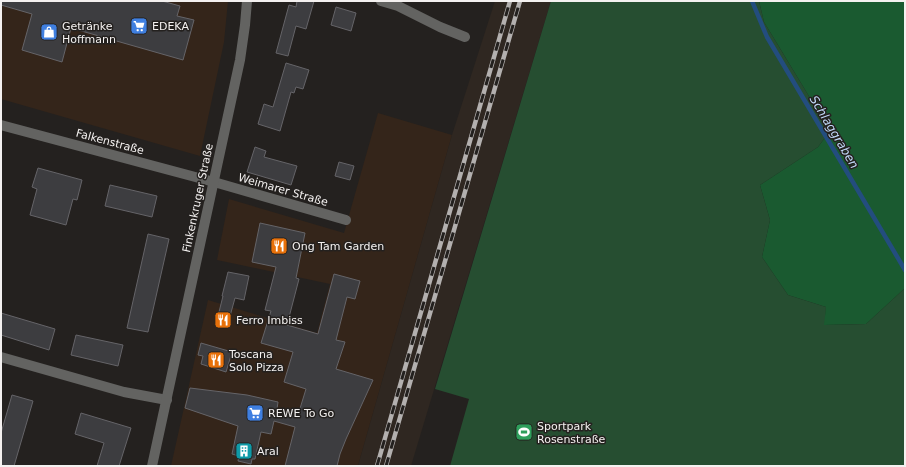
<svg xmlns="http://www.w3.org/2000/svg" width="906" height="467" viewBox="0 0 906 467" font-family="'DejaVu Sans',sans-serif">
	<style>
		.commercial { fill: #34251a }
		.built { fill: #2f2721 }
		.green { fill: #264e31 }
		.forest { fill: #1a5a30 }
		.lines { fill: none; stroke-linecap: round; stroke-linejoin: round }
		.stream { stroke: #234d7e; stroke-width: 4.5 }
		.building { fill: #3d3d40; stroke: #656468 }
		.minor { stroke: #636361; stroke-width: 10 }
		.rail-casing { stroke: #b3b0af; stroke-width: 4.5 }
		.rail { stroke: #24211f; stroke-width: 3; stroke-dasharray: 9; stroke-linecap: butt }
		.labels { text-anchor: middle; dominant-baseline: central; stroke-width: 3; stroke-linejoin: round; paint-order: stroke }
		.poi-label { font-size: 11px; fill: #f4f1f0; stroke: #24211f; text-anchor: start }
		.street-label { font-size: 11px; fill: #f4f1f0; stroke: #24211f }
		.water-label { font-size: 12px; font-style: italic; fill: #c0d8f7; stroke: #24211f }
	</style>
	<rect width="100%" height="100%" fill="#24211f"/>
	<g class="commercial">
		<path d="M1 1H228L224 42 200 156 1 99Z"/>
		<path d="M378 113 452 135 358 466H171L208 300 317 333 330 284 217 260 229 199 344 233Z"/>
	</g>
	<path class="built" d="M495 1H551L411 466H358L452 135Z"/>
	<path class="green" d="M551 1H759L764 22 830 131 818 147 760 185 770 220 762 257 788 295 826 307 825 325 866 324 905 288V466H450L469 399 435 389Z"/>
	<path class="forest" d="M759 1H905V288L866 324 824 325 826 307 788 295 762 257 770 220 760 185 818 147 830 131 764 22Z"/>
	<g class="lines">
		<path class="stream" d="M752 1 767 37 905 270"/>
	</g>
	<g class="building">
		<path d="M1 1H162L180 6 177 16 194 20 183 60 71 28 62 62 22 50 32 14 1 5Z"/>
		<path d="M297 1H314L306 29 296 26 288 56 276 53 289 5 296 7Z"/>
		<path d="M336 7 356 13 351 31 331 25Z"/>
		<path d="M286 63 309 70 303 89 296 87 294 93 291 92 280 131 258 124 264 104 273 107Z"/>
		<path d="M255 147 266 151 264 157 297 166 291 185 247 172Z"/>
		<path d="M339 162 354 166 350 180 335 176Z"/>
		<path d="M38 168 82 180 77 200 73 199 66 225 30 215 37 189 32 187Z"/>
		<path d="M110 185 157 196 152 217 105 206Z"/>
		<path d="M260 223 305 233 296 278 299 279 287 325 318 334 334 274 360 281 355 299 347 297 336 340 345 342 336 369 373 380 346 439 340 454 337 466H285L295 427 274 421 271 434 261 432 255 459H252L251 464 238 461 239 456 232 454 238 426 185 408 190 388 247 395 278 402 277 409 298 415 306 389 284 382 293 352 261 343 271 311 265 310 276 267 252 262Z"/>
		<path d="M148 234 169 239 148 332 127 328Z"/>
		<path d="M228 272 249 276 244 300 235 298 227 327 216 324 223 296H222Z"/>
		<path d="M1 313 55 329 49 350 1 335Z"/>
		<path d="M76 335 123 345 118 366 71 355Z"/>
		<path d="M201 343 232 352 226 372 201 364 203 356 198 355Z"/>
		<path d="M12 395 33 401 14 466H1V433Z"/>
		<path d="M81 413 131 428 119 466H97L104 443 75 434Z"/>
	</g>
	<g class="lines">
		<g class="minor">
			<path d="M381 1 398 6 440 27 465 37"/>
			<path d="M1 125 214 182 346 220"/>
			<path d="M1 357 124 392 167 400"/>
			<path d="M152 466 240 60 245 25 247 1"/>
		</g>
		<g class="rail-casing">
			<g id="rail">
				<path d="M377 466 510 1"/>
				<path d="M386 466 520 1"/>
			</g>
		</g>
		<use href="#rail" class="rail"/>
	</g>
	<defs>
		<g id="supermarket-square" transform="scale(0.9)"><rect x="-9" y="-9" width="18" height="18" rx="4" fill="#3f7fe0" stroke="#24211f"/><path d="M-6-5.5h2.5l.6 2H6L4.5 2H-2.5L-4.4-4H-6ZM-1.5 3.2a1.3 1.3 0 1 0 .1 0ZM3 3.2a1.3 1.3 0 1 0 .1 0Z" fill="#fff"/></g>
		<g id="shop-square" transform="scale(0.9)"><rect x="-9" y="-9" width="18" height="18" rx="4" fill="#3f7fe0" stroke="#24211f"/><path d="M-5-2.5h2.3a2.7 3.5 0 0 1 5.4 0H5L5.5 6h-11ZM-1.5-2.5h3a1.5 2.3 0 0 0-3 0Z" fill="#fff"/></g>
		<g id="restaurant-square" transform="scale(0.9)"><rect x="-9" y="-9" width="18" height="18" rx="4" fill="#e8710a" stroke="#24211f"/><path d="M-5-6h1v4h1v-4h1v4h1v-4h1v5L-1.5 .5V6h-2V.5L-5-1ZM5-6V6H3V1.5H1.5Q1.5-4 5-6Z" fill="#fff"/></g>
		<g id="stadium-square" transform="scale(0.9)"><rect x="-9" y="-9" width="18" height="18" rx="4" fill="#2e9e5b" stroke="#24211f"/><path d="M0-5a6.5 5 0 1 0 0 10a6.5 5 0 1 0 0-10ZM-3.5-1.8h7v3.6h-7Z" fill="#fff"/></g>
		<g id="building-square" transform="scale(0.9)"><rect x="-9" y="-9" width="18" height="18" rx="4" fill="#0f9aa8" stroke="#24211f"/><path d="M-4-6H4V6H1V3H-1V6H-4ZM-2.5-4.3h1.7v1.8h-1.7ZM.8-4.3h1.7v1.8H.8ZM-2.5-1h1.7V.8h-1.7ZM.8-1h1.7V.8H.8Z" fill="#fff"/></g>
	</defs>
	<g fill-rule="evenodd">
		<use href="#supermarket-square" x="139" y="26"/>
		<use href="#shop-square" x="49" y="32"/>
		<use href="#restaurant-square" x="279" y="246"/>
		<use href="#restaurant-square" x="223" y="320"/>
		<use href="#restaurant-square" x="216" y="360"/>
		<use href="#supermarket-square" x="255" y="413"/>
		<use href="#stadium-square" x="524" y="432"/>
		<use href="#building-square" x="244" y="451"/>
	</g>
	<g class="labels">
		<g class="poi-label">
			<text x="62" y="26">Getränke<tspan x="62" dy="13">Hoffmann</tspan></text>
			<text x="152" y="26">EDEKA</text>
			<text x="292" y="246">Ong Tam Garden</text>
			<text x="236" y="320">Ferro Imbiss</text>
			<text x="229" y="354">Toscana<tspan x="229" dy="13">Solo Pizza</tspan></text>
			<text x="268" y="413">REWE To Go</text>
			<text x="537" y="426">Sportpark<tspan x="537" dy="13">Rosenstraße</tspan></text>
			<text x="257" y="451">Aral</text>
		</g>
		<g class="street-label">
			<text transform="translate(110 142) rotate(15)">Falkenstraße</text>
			<text transform="translate(283 190) rotate(16)">Weimarer Straße</text>
			<text transform="translate(198 198) rotate(-78)">Finkenkruger Straße</text>
		</g>
		<g class="water-label">
			<text transform="translate(834 132) rotate(59)">Schlaggraben</text>
		</g>
	</g>
	<rect width="906" height="467" fill="none" stroke="#f4f1f0" stroke-width="4"/>
</svg>
